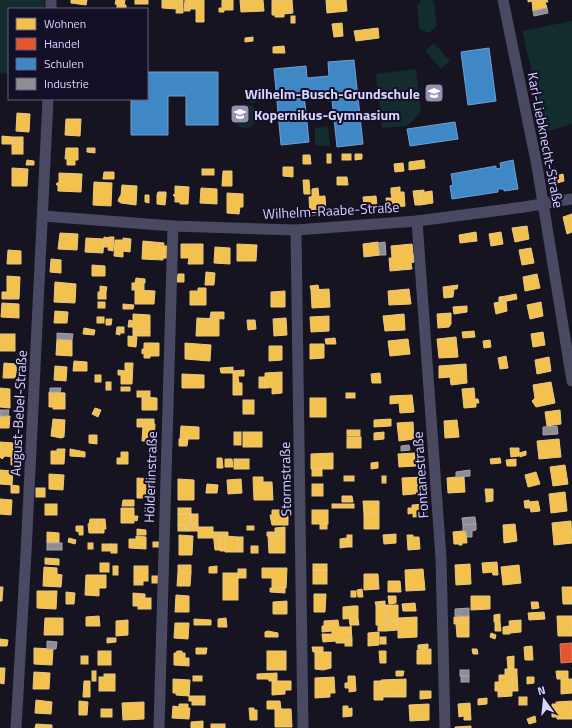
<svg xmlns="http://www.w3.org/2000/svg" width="572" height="728" viewBox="0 0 572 728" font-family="'Titillium Web',sans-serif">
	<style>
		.green { fill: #132c2d }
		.homes { fill: #f2c14e; stroke: #eac783 }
		.shops { fill: #e4572e; stroke: #e17c6d }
		.schools { fill: #3f88c5; stroke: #6d9fd6 }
		.industry { fill: #8d8d92; stroke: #a4a2b3 }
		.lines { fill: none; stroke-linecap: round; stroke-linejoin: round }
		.minor { stroke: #4a4962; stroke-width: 11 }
		.labels { text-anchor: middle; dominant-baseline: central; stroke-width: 4; stroke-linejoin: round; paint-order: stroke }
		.poi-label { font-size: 14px; font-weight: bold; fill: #d9d4ff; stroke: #130f26; text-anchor: end }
		.street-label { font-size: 14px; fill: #d9d4ff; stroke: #130f26 }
	</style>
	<rect width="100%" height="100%" fill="#161421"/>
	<g class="green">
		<path d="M0 0H45L44 9H9V74L0 73Z"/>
		<path d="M421 0H431L434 3 437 26 429 33 419 29 417 5Z"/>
		<path d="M572 21V124L546 132 522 31Z"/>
		<path d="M434 43 450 61 441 69 425 51Z"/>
		<path d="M416 69 421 112 407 126 382 128 376 74Z"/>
		<circle cx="252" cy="96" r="7"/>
		<circle cx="245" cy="116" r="12"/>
		<path d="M328 126 330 146 315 145V128Z"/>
	</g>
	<g class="homes">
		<path d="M71 0H87L86 5 71 3Z"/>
		<path d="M116 0H125L124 5 115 4Z"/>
		<rect x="135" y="0" width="13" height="4"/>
		<path d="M162 0H177L176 9 162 8Z"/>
		<path d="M177 0H183V13H176Z"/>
		<path d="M185 0H190V11H184Z"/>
		<path d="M190 0H204V22H196V9H190Z"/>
		<path d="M222 0H233V10H224V12H219V8H222Z"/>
		<path d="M240 0H263L264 11 241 12Z"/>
		<path d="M272 0H292L293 13 284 14V17H275V15H272Z"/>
		<path d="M326 0H346L347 11 327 13Z"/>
		<path d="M528 0H547L548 2H545L547 8 533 11 532 1 528 2Z"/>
		<path d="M117 4 126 5V9H117Z"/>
		<rect x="291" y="16" width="4" height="7"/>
		<path d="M342 23 343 36 334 37 332 24Z"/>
		<path d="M378 28 379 38 356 41 354 31Z"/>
		<path d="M253 37V41L245 42V38Z"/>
		<path d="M284 46 285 53H273V47Z"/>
		<path d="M17 113 30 114 29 132 16 131Z"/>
		<path d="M66 119H81L80 136 65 135Z"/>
		<path d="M2 136 12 137V144H2Z"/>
		<rect x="12" y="137" width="11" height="6"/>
		<rect x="12" y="143" width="11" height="11"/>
		<path d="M66 148H78V160H75V165H67V159H65Z"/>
		<path d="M87 148H95V153L87 152Z"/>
		<rect x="327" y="154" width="4" height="9"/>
		<rect x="342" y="154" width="9" height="6"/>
		<path d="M355 154H362V159L355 160Z"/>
		<path d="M303 155H310L311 164H303Z"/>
		<path d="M27 160 34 161V165H26Z"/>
		<path d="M424 160 425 168 409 170V162Z"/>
		<path d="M403 163 404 171 395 172 394 164Z"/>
		<path d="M283 167H293V177L283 176Z"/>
		<path d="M12 168 28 169 27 186H12Z"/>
		<rect x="202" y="169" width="12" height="6"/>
		<path d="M223 171H232V186H222Z"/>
		<path d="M104 172H114V179H103Z"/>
		<path d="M59 173 82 174 81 192 58 191V186L56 184 59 182Z"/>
		<path d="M563 174 564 181 557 183 556 176Z"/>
		<path d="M337 177H347L348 185H337Z"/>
		<path d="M303 180H309L310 194H304Z"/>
		<path d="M94 182 112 183 111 206 93 205Z"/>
		<path d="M122 185 137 186 136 205 121 203 118 201 119 198 121 195Z"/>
		<path d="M175 186 189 187 188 204H180V202H175V197L173 195 175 194Z"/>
		<path d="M400 187V192L391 193V188Z"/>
		<path d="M201 188 217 189V204L200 203Z"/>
		<path d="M318 188 319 197H312V189Z"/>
		<path d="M424 190V192L419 193 420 205H415L413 191Z"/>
		<path d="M432 191 433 203 420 205 419 193Z"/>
		<path d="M158 192H166V196L157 195Z"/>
		<path d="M400 192H404L405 206 387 208 386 198H392L391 193Z"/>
		<path d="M227 193 243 194V207H240L239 214 227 213Z"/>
		<path d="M145 195H149V203L145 202Z"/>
		<path d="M157 195 166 196 165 205 157 204Z"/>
		<path d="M325 196 326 214 310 215 309 197Z"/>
		<path d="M376 196 377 206 371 207V205L364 206 363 197Z"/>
		<path d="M572 214V232L567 234 563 217Z"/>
		<path d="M527 226 529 239 515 242 512 228Z"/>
		<path d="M476 232 477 241 460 243 459 235Z"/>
		<path d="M501 232 503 244 491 246 489 234Z"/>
		<path d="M60 233 78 234 77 250 58 249Z"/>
		<path d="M104 237 109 238 108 247H103Z"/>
		<path d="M109 237H114L113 251 108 250Z"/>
		<path d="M86 238 104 239 103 253 85 252Z"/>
		<path d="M123 238 131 239 130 252 123 251V257L114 256 115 240H123Z"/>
		<path d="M143 241 164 243 163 260 142 259Z"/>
		<path d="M378 242 380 255 364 257 363 244Z"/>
		<path d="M181 244H203V264H188L189 258H181Z"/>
		<path d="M237 244 257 245 256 261H237Z"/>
		<path d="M412 244 414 262 411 263 412 269 390 271 389 258H392L391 246Z"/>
		<path d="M164 246H169L168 258H163Z"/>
		<path d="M215 247 230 248V264L214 263Z"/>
		<path d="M531 248 534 263 522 265 519 250Z"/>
		<path d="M8 250 21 251V264H7Z"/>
		<path d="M51 259 61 260V273L50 272Z"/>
		<path d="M92 265 105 266V276H92Z"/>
		<path d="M206 272 215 273 214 285H205Z"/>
		<path d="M178 274H184V282H177Z"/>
		<path d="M537 274 540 288 525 291 523 277Z"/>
		<path d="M7 276 20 277 19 299H2V292H7Z"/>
		<path d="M136 278 145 279V283H135Z"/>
		<path d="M55 282 76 284 75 303 54 302Z"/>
		<rect x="132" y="283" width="12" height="7"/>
		<path d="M318 285 319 290H311L310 286Z"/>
		<path d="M458 285 457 289H454L453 297 444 298 443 287Z"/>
		<path d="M100 286 107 287 106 292H100Z"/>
		<path d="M198 288H206V305H190V291H198Z"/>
		<path d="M329 289 330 307 312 308 311 290Z"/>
		<path d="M409 289 411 304 389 305 388 291Z"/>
		<path d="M135 290 155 291 154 304H135Z"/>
		<path d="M285 291V307H271V292Z"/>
		<rect x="98" y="292" width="8" height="7"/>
		<path d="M516 294 517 299 507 301 506 296Z"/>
		<path d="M506 296 507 301 499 302V297Z"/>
		<path d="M506 301 507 311 496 314 494 303Z"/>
		<rect x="98" y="302" width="7" height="6"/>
		<path d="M541 302 543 316 530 319 527 305Z"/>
		<path d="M2 303 19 304V318L1 317Z"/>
		<path d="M123 304 134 305 133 309H123Z"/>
		<path d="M467 306V312L454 314 453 307Z"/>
		<path d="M55 311 68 312 67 323H54Z"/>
		<path d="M211 312H224V319L210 318Z"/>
		<path d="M451 313V324L449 327 438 328 437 314Z"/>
		<path d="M133 314 150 315V332H133Z"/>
		<path d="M404 314 405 330 385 331 383 316Z"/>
		<path d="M329 316V331L311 332 310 317Z"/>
		<rect x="97" y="317" width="7" height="6"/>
		<path d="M197 318 219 319V336H196Z"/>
		<path d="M286 318 287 335 274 336 273 319Z"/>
		<path d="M106 319H112L111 325H106Z"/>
		<path d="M129 320 133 321V327H128Z"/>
		<path d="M247 320H255L256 329 248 330Z"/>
		<path d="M117 327H120V335L116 334Z"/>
		<rect x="120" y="327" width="4" height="6"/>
		<path d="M84 328 95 330 94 335 83 334Z"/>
		<path d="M474 331 475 337 463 338 462 332Z"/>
		<rect x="133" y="332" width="17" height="4"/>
		<path d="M543 332 545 345 533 347 531 334Z"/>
		<rect x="0" y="334" width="15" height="17"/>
		<path d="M128 336 137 337 136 347 128 346Z"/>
		<path d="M456 337 458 357 439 358 437 339Z"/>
		<path d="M335 338 336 344H326L325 339Z"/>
		<path d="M57 339 72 340V356L56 355Z"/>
		<path d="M408 339 410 354 390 356 388 341Z"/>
		<path d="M490 340 491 347 484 348 483 341Z"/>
		<path d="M144 343H159V356H150V358H144V353L142 354V349H144Z"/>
		<path d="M185 343 211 345 210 361 185 359Z"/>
		<path d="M310 344H324V358L310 359Z"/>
		<path d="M269 346H282V360L269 361Z"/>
		<path d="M506 356 508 368 500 369 498 358Z"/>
		<path d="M549 357 551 371 537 374 535 360Z"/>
		<path d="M74 361 87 362V371H73Z"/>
		<path d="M4 363 16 364V368H17L15 378H3Z"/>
		<path d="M125 363H133L132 384H121V375H118V370L125 371Z"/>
		<path d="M466 364 467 383 451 385 450 377 439 378V366Z"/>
		<path d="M55 366 67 367 66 381 54 380Z"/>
		<path d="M233 367V373H221L220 368Z"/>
		<path d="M244 370V376H238L239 383H242V395H233V371Z"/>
		<path d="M282 372V387L265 388V373Z"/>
		<path d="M380 373 381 383H372L371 374Z"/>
		<path d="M182 374 204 375V388H182Z"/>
		<rect x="95" y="375" width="6" height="7"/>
		<rect x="259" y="377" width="6" height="11"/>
		<rect x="106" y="382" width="5" height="8"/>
		<path d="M551 382 555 403 536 407 532 401 535 398 533 385Z"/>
		<rect x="121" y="387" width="9" height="4"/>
		<path d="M272 387H282V393L272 394Z"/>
		<path d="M0 388 10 389V408L0 407Z"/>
		<path d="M474 388 475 399H478L479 403H476V407L464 408 462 389Z"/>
		<rect x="137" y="391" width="13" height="6"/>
		<path d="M49 392 65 393V409H53V407H49Z"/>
		<rect x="346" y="393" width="9" height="5"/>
		<path d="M412 395 414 412 400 413 399 403 390 404V396Z"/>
		<path d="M142 397 157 398V410H142Z"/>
		<rect x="310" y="398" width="16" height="19"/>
		<rect x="243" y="400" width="11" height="14"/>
		<path d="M95 408 101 410 98 417 92 414Z"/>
		<path d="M560 410 561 424 547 426 545 412Z"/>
		<path d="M0 416H10L9 428H0Z"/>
		<path d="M53 419 65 420 64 437 61 438 51 436Z"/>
		<path d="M137 419H154V424H143V427H137Z"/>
		<path d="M391 419V426L374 427V420Z"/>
		<path d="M457 420 459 437 445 438 444 421Z"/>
		<path d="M413 422 414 439 399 441 397 423Z"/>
		<path d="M143 424H155L154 441H142Z"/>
		<path d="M181 426 199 427V439H180Z"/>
		<rect x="347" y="430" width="13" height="6"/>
		<rect x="234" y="432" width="7" height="13"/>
		<rect x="243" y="432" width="19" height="15"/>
		<path d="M384 432V439L374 440V433Z"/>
		<path d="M89 435H97V444L89 443Z"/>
		<rect x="347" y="437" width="14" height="11"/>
		<path d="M179 439H188L187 446H179Z"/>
		<path d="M559 439 561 457 539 459 537 441Z"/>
		<path d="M0 442 14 443 13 457 5 456 2 459 0 457Z"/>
		<path d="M510 448H519V456L511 457Z"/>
		<path d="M57 449H65L64 464H51V451H57Z"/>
		<path d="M70 449 85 452V457L70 456Z"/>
		<path d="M526 451V455L520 457 519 453Z"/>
		<path d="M121 452H128V464H117V458H121Z"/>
		<path d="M333 453V469H311V454Z"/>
		<path d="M415 453 416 466 399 467 398 454Z"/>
		<path d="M11 457H20V466L11 465Z"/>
		<path d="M217 458H222L223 468H217Z"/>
		<path d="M500 458 501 463 491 464 490 459Z"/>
		<path d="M225 459H232L233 467H225Z"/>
		<rect x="234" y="459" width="15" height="10"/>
		<path d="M516 459V466H507L506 460Z"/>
		<path d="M378 462V468L371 469V463Z"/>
		<path d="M565 465 568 484 553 486 550 467Z"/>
		<rect x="312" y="469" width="10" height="7"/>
		<path d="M0 470 13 471 12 485 0 484Z"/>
		<path d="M536 472 540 484 528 487 525 475Z"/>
		<path d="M49 474 64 475 63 490 49 489Z"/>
		<rect x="344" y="476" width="10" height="5"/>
		<rect x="382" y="476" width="4" height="7"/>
		<path d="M253 477H263V482H272L273 500H254Z"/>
		<path d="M423 477 424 493 403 495 402 478Z"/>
		<path d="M456 477H464L465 492 448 493 447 478Z"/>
		<path d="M137 478 154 479 153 498H137Z"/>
		<path d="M178 479 194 480V500H178Z"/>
		<path d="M241 479 242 493 228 494 227 480Z"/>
		<path d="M207 484 218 485 217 493H206Z"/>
		<rect x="312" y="484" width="11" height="12"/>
		<path d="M11 485 19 486V493H11Z"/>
		<rect x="36" y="488" width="9" height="9"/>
		<path d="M485 489H493V497H486Z"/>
		<path d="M565 492 567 511 551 513 549 494Z"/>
		<path d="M342 496H352L353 502H342Z"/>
		<path d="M486 497H493V501L486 502Z"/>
		<path d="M0 499 12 500 11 515 0 514Z"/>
		<path d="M123 500H134V506H122Z"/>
		<path d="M529 500 530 508H525L524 501Z"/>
		<path d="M363 501H379V513L364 514Z"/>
		<path d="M538 501 540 511 531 512 529 502Z"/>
		<rect x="45" y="504" width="12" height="11"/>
		<rect x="332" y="504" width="22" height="4"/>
		<path d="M425 504 426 516 413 517V513L408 514V508H412V505Z"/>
		<path d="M121 508H134V516H138L137 521 134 520V523H121Z"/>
		<rect x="178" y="508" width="13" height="6"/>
		<path d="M272 510H288V525H272L270 515H272Z"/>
		<rect x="312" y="510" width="16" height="14"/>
		<path d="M379 513V529H364V514Z"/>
		<rect x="178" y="514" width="13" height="11"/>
		<rect x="191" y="514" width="7" height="11"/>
		<path d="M90 519H97V533H89L88 524H89Z"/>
		<path d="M97 519H105L106 529H104V533H97Z"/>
		<path d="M571 521 572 543 554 545 552 523Z"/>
		<rect x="320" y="524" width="7" height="5"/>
		<path d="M515 524 517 541 504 543 503 525Z"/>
		<rect x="178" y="525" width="9" height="6"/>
		<rect x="187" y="525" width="11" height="6"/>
		<path d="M76 526H83V535H79V532L76 531Z"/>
		<rect x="247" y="526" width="7" height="4"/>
		<rect x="198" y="527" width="15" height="11"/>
		<path d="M285 527V532H275V528Z"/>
		<path d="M137 529 146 530V535H137Z"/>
		<path d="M463 531H466L467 543H462V545H459V544H454L453 532Z"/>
		<path d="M47 532 59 533V543H47Z"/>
		<path d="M213 532H220V550H215Z"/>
		<path d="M220 532H228V536L220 537Z"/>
		<path d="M267 532H285V535L267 536Z"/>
		<path d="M396 534V543L384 544 383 535Z"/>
		<path d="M179 535 193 536 192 555H179Z"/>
		<path d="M285 535V553H269L268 536Z"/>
		<rect x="347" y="535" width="5" height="12"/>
		<path d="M407 535H413V537H419L420 549 408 550Z"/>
		<path d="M136 536 146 537V549L129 548V539H136Z"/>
		<path d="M225 536 238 537V552H225Z"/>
		<path d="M225 536V551H220V537Z"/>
		<rect x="238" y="537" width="5" height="15"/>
		<path d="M69 538 76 540 75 544 68 542Z"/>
		<path d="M347 538V547L340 548V539Z"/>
		<rect x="153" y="542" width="6" height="5"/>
		<rect x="88" y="543" width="5" height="6"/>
		<rect x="102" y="544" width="9" height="7"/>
		<rect x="111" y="544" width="6" height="9"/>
		<rect x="251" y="546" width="7" height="7"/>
		<path d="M45 558 59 559V565L45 564Z"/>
		<path d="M497 562 498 575H493L492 572 483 573 482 563Z"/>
		<rect x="100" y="563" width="9" height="9"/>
		<rect x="313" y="564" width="14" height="6"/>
		<path d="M470 564 471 584 456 585 455 565Z"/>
		<path d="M178 565H191V573L178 572Z"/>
		<path d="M519 565 521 583 503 585 501 567Z"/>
		<rect x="113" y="566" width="5" height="9"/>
		<rect x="134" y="566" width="14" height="15"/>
		<path d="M217 566V573H209V567Z"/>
		<path d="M44 567 57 568V574L62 575 61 587 43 586Z"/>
		<path d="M262 568H287L286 588H272V578H262Z"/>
		<rect x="238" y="569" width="8" height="9"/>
		<path d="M423 569 425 590 406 591 405 570Z"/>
		<rect x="313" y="570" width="14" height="14"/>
		<path d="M178 572 191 573 190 586H177Z"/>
		<rect x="223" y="573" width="15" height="27"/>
		<path d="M364 574H378L379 589 364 590Z"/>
		<path d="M86 575H106V588H99V596L85 595Z"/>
		<rect x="152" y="576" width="6" height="7"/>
		<rect x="134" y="581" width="9" height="4"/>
		<path d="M388 581H400L401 592H388Z"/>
		<path d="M0 587H3L2 601H0Z"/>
		<path d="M562 587H572V604H563Z"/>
		<path d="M270 588H285V593L270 592Z"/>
		<path d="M362 589 363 597H358L357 590Z"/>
		<path d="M37 591H57L56 609 37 608Z"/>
		<rect x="351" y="591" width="5" height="6"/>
		<path d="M66 592 75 593 74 604H66Z"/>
		<path d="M133 593 145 594V598H138V606H133Z"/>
		<path d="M314 594H326L325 612H314Z"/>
		<path d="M176 595 189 596V612H175Z"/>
		<path d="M388 596H396V603L389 604Z"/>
		<path d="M471 596H490V609L471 610Z"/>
		<rect x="138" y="598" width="13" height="11"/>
		<path d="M287 601V614H273V602Z"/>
		<path d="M385 601V605L376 606 375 602Z"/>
		<path d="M531 602H538L539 608 532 609Z"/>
		<path d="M415 603 416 611H403L402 604Z"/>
		<path d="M385 605H398V621H386Z"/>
		<path d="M385 605 386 631H378V625H376V606Z"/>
		<path d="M353 606H358V618L343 619V607Z"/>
		<path d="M544 612 545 619 529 620 528 613Z"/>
		<path d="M500 614V621L494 622V615Z"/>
		<path d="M99 616 100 626H86V617Z"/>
		<path d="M469 616V623L454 624V617Z"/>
		<path d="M557 616H572V636H558Z"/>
		<path d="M417 617V637L398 638V618Z"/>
		<path d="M45 618H63V635H44Z"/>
		<path d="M226 618 227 627H218V619Z"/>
		<path d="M349 618H358L359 625H350Z"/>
		<path d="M194 619 211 620V625H194Z"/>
		<path d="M128 620V635L116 636V621Z"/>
		<path d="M338 620 339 627H350L351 625 352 640H345V643H336V641L323 642 322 634H332V631L322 632V626H324V621Z"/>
		<path d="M521 620V632L510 633 509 621Z"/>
		<path d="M386 621H398V630L386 631Z"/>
		<path d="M500 621 501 631H495V622Z"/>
		<path d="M175 623H189L188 639 174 638Z"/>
		<path d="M469 623V637H457L456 624Z"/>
		<path d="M509 626 510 634H503V627Z"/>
		<path d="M268 631 278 633V637H265V632Z"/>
		<path d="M379 632V645L368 646V633Z"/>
		<path d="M491 633 496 635 495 639 490 637Z"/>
		<rect x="380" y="637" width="6" height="7"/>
		<path d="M107 638H116V642L107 643Z"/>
		<path d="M0 639 8 640 7 646H0Z"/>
		<rect x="345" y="640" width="7" height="6"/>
		<path d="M428 644V649H418V645Z"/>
		<path d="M532 646 533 660H525L524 647Z"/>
		<path d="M312 647H323V652H313Z"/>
		<path d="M34 648 53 649 52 665 34 664Z"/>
		<path d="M196 648H207L206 654H196Z"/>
		<path d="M431 649V664H417V650Z"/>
		<path d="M472 649H477L478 654H473Z"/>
		<rect x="98" y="651" width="13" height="14"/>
		<path d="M177 651H182V653H185V658H189V666L174 665V653H176Z"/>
		<rect x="267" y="651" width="19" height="19"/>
		<path d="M379 651H386V663H380Z"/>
		<path d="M315 652H331V668L323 670 315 669Z"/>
		<rect x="81" y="656" width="7" height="8"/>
		<path d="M514 656V669H508L507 657Z"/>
		<path d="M0 668H5L4 684 0 683Z"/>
		<path d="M505 669H517V674L505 675Z"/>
		<rect x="92" y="671" width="4" height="10"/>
		<path d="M396 671H404L403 676H396Z"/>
		<path d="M556 671H568V679H557Z"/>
		<path d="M34 672 50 673 49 689H33Z"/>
		<path d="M277 673V681H269L268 679H257V674Z"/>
		<rect x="104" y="674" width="11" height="3"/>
		<path d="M517 674 518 691H512V675Z"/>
		<path d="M499 675H512V691H495V682H499Z"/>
		<rect x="193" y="676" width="9" height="5"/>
		<path d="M348 676H355L356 691 349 692V688H345V683H348Z"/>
		<rect x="99" y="677" width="16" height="14"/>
		<path d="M334 677 335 693H330V697L315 698V678Z"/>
		<path d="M527 677H534V683L527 684Z"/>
		<path d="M173 679 190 680 189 696 176 695V693H173Z"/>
		<path d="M406 679V694L385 695 381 692V680Z"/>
		<path d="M561 679H572V693L561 694Z"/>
		<path d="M84 681H90V697H83Z"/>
		<path d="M272 681H291V690H285V694L272 695Z"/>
		<path d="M374 681H381V692L385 695 406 694V697H383V700H374Z"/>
		<path d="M420 691H431V698L420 699Z"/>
		<path d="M498 691H512V696L498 697Z"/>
		<rect x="189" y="696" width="16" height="5"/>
		<rect x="519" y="697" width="8" height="8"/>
		<path d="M487 698V704L478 705V699Z"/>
		<path d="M36 700 52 702 51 714 35 713Z"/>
		<path d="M79 701 88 702 87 715H79Z"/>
		<rect x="192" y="701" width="13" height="4"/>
		<path d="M267 701H280L281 709H267Z"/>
		<path d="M572 701V719H557L556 702Z"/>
		<path d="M144 702V719L123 720 122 703Z"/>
		<path d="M470 703 471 720H464V716L459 717 458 704Z"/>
		<path d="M179 704H188V708H190L189 719 172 718 173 706 179 707Z"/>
		<path d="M429 704V720L410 721 409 705Z"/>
		<path d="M552 704H556L557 717H552Z"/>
		<path d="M343 706H348V709L352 708V716L343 717Z"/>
		<path d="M249 708H254V710H257V720H250Z"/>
		<rect x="101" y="709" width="11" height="8"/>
		<path d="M275 709H291L292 727H275Z"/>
		<path d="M535 716 536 722 529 724 527 719Z"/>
		<path d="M203 721V728H191V722Z"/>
		<path d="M36 724 52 725V728H35Z"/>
		<rect x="211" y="724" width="14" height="4"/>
		<path d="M471 726V728H455V727Z"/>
	</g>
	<path class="shops" d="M572 643V662L561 663 560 644Z"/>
	<g class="schools">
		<path d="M489 48 496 101 468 105 461 52Z"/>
		<path d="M354 60 363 144 337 147 331 91 304 94 309 142 281 145 274 69 306 66 307 78 329 76 328 62Z"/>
		<path d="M147 72H218V125H186V96H168V135H131V99H147Z"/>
		<path d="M455 122 458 139 410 146 407 129Z"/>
		<path d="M513 160 518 189 504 191V189H498V192L452 199 450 186 453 185 451 174 496 166V169L501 168 500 163Z"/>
	</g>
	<g class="industry">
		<path d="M547 8 548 13 534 16 533 11Z"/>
		<path d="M385 242 386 255H380L378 243Z"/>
		<path d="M57 333 73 334 72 340 57 339Z"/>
		<path d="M50 388H61L60 392H50Z"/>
		<path d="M0 410H9L8 416H0Z"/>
		<path d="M557 426 558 434 543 435V427Z"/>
		<path d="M409 445 410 450 401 451V446Z"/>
		<path d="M470 470V476L456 477V472Z"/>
		<path d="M473 517H475L476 524 463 525 462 518Z"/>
		<path d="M476 524V530L472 531V537H467L466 531H463V525Z"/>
		<rect x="47" y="543" width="15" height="7"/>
		<path d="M469 608V616H455V609Z"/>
		<path d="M47 641 57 642 56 649H47Z"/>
		<rect x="460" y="670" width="9" height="6"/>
		<rect x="461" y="676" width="8" height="6"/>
	</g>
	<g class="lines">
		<g class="minor">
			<path d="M503 0 537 166 572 381"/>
			<path d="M51 9V0"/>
			<path d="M43 216 173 226 296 230 417 221 524 207 572 199"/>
			<path d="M417 221 441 558 445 728"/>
			<path d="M296 230 303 728"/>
			<path d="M16 728 26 553 48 99"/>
			<path d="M159 728 173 226"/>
		</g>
	</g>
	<defs>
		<g id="school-square" transform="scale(1)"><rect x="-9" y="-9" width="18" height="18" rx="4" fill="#9591b1" stroke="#130f26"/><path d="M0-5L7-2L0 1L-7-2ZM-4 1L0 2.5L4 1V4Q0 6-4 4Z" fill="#fff"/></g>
	</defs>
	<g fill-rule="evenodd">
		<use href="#school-square" x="434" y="93"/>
		<use href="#school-square" x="240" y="114"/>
	</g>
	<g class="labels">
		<g class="poi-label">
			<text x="420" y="93">Wilhelm-Busch-Grundschule</text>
			<text x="254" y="114" text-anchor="start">Kopernikus-Gymnasium</text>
		</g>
		<g class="street-label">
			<text transform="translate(546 140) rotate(79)">Karl-Liebknecht-Straße</text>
			<text transform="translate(331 210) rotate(-3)">Wilhelm-Raabe-Straße</text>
			<text transform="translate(18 413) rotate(-87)">August-Bebel-Straße</text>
			<text transform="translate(420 475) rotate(-94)">Fontanestraße</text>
			<text transform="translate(150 477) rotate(-88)">Hölderlinstraße</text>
			<text transform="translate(285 479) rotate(-91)">Stormstraße</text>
		</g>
	</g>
	<rect x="8" y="8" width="140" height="92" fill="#130f26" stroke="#625e7d"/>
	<rect x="16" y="18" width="20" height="12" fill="#f2c14e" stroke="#625e7d"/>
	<text x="44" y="28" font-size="12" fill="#d9d4ff">Wohnen</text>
	<rect x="16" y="38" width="20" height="12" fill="#e4572e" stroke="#625e7d"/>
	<text x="44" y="48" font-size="12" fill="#d9d4ff">Handel</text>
	<rect x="16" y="58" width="20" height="12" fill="#3f88c5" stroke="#625e7d"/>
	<text x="44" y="68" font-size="12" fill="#d9d4ff">Schulen</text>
	<rect x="16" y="78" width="20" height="12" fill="#8d8d92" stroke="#625e7d"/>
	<text x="44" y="88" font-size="12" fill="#d9d4ff">Industrie</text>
	<g transform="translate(544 700) rotate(345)" stroke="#130f26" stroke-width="3" paint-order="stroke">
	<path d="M0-3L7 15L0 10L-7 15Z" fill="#d9d4ff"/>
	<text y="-6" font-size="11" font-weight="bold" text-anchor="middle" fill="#d9d4ff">N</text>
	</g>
</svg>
